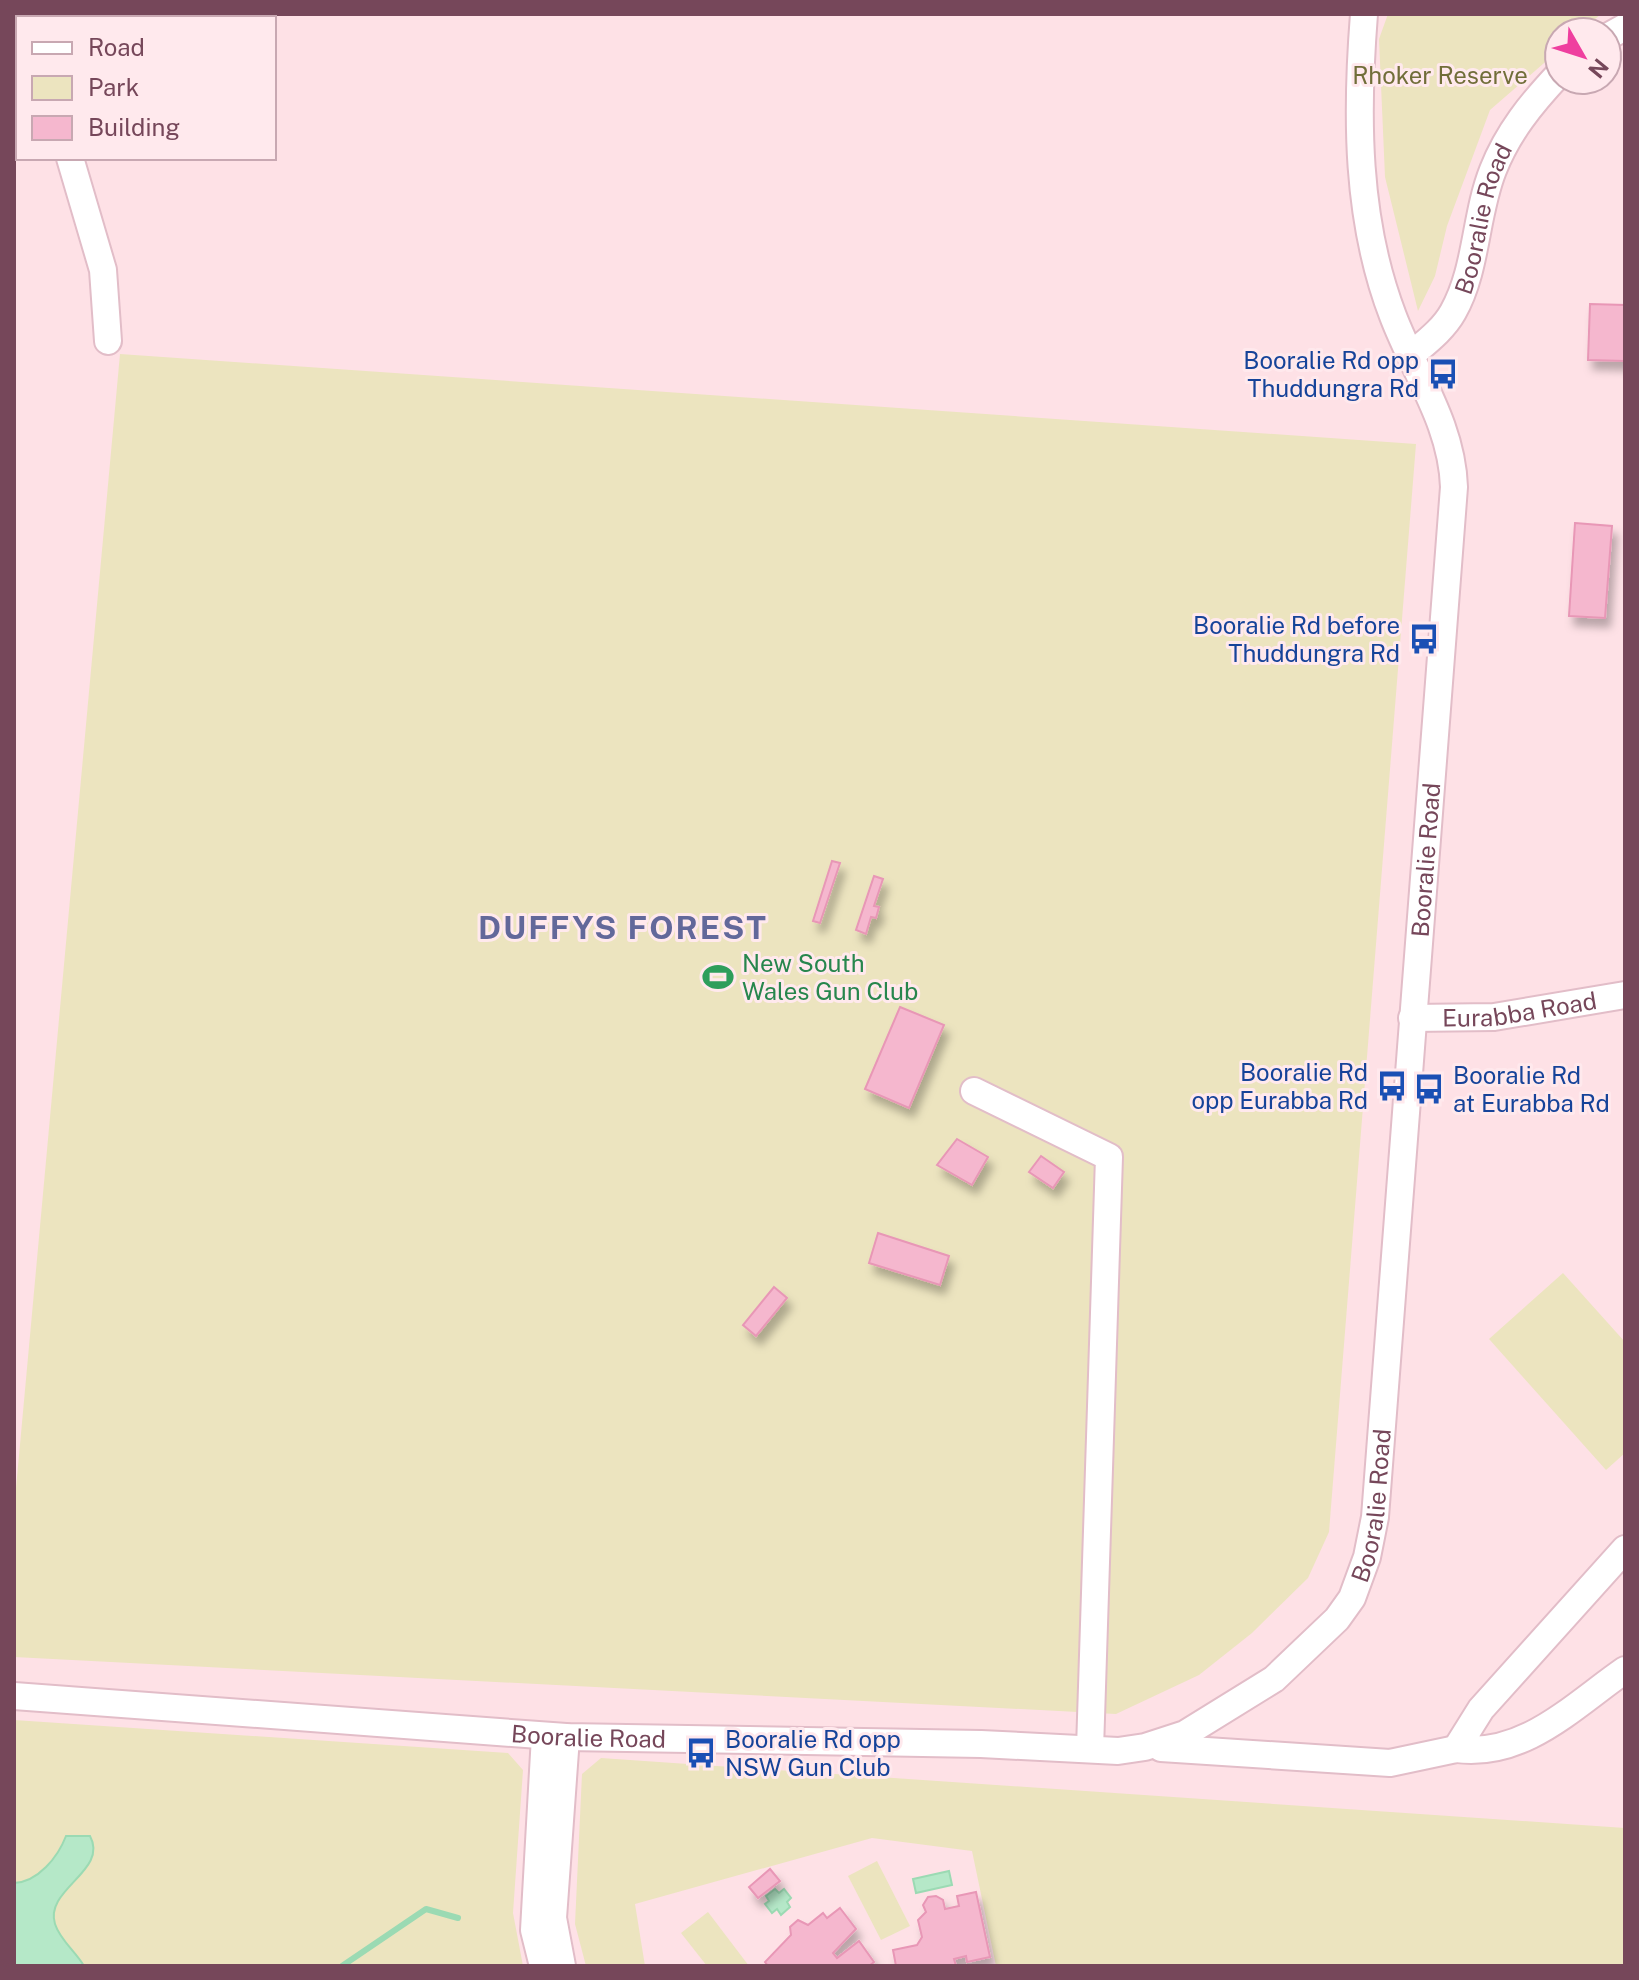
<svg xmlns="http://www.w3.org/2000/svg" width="1639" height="1980" viewBox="0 0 1639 1980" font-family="'Public Sans',sans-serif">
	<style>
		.green { fill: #ece4bf }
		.water { fill: #b5e8c8; stroke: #9bdab3; stroke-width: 2 }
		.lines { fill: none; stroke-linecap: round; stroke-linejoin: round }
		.stream { stroke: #9bdab3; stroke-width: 6 }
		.building { fill: #f5b7ce; stroke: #e897b6; stroke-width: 2; filter: url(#shadow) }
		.minor-casing { stroke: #e2bdc8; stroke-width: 30 }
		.minor { stroke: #fff; stroke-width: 26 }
		.labels { text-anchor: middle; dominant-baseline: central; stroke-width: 6; stroke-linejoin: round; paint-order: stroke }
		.park-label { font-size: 24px; fill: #716e39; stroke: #ffe9ed }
		.street-label { font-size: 24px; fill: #76475a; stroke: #ffe9ed }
		.transit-label { font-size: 24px; fill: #164399; stroke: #ffe9ed; text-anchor: end }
		.leisure-label { font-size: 24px; fill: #27864d; stroke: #ffe9ed; text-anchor: start }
		.district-label { font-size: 32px; font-weight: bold; letter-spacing: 2px; fill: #62689a; stroke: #ffe9ed }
	</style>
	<defs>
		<filter id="shadow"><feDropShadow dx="5" dy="9" stdDeviation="4" flood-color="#0004"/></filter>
	</defs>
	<rect width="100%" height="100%" fill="#fee1e6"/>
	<g class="green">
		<path d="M1388 14H1601L1580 32H1559V50L1490 110 1447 226 1435 276 1418 311 1385 177 1379 39Z"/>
		<path d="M120 354 1416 444 1329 1532 1308 1578 1252 1633 1199 1675 1116 1714 14 1657V1510Z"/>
		<path d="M1563 1273 1625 1342V1453L1606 1470 1489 1339Z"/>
		<path d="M14 1720 508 1753 523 1770 513 1913 523 1966H14Z"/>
		<path d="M601 1758 1625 1828V1966H996L972 1851 872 1838 635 1904 645 1966H586L575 1924 582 1774Z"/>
		<path d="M877 1861 910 1926 881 1940 848 1876Z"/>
		<path d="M708 1912 749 1966H707L681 1933Z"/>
	</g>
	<g class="water">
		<path d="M66 1836H90C109 1871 44 1889 55 1924 60 1940 76 1952 84 1966H14V1883C38 1882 58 1857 66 1836Z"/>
		<path d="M949 1871 952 1885 916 1893 913 1879Z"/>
		<path d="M775 1889 779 1893 784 1889 791 1898 787 1902 790 1907 781 1915 777 1909 772 1913 765 1904 769 1901 766 1896Z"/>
	</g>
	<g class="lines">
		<path class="stream" d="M342 1966 426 1909 458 1918"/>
	</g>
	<g class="building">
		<path d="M1590 304 1625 305V361L1588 360Z"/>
		<path d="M1575 523 1612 526 1605 618 1569 616Z"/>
		<path d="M832 861 840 863 820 923 813 921Z"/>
		<path d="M874 876 883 879 874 906 879 907 876 918 871 917 866 934 856 930Z"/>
		<path d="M900 1007 944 1025 909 1108 865 1089Z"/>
		<path d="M957 1139 988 1157 972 1185 937 1165Z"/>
		<path d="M1041 1156 1064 1172 1053 1188 1029 1172Z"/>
		<path d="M878 1233 949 1256 940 1285 869 1263Z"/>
		<path d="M774 1287 787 1298 756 1336 743 1325Z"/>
		<path d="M770 1869 780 1881 758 1898 749 1887Z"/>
		<path d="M976 1892 990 1957 967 1962 966 1956 954 1959 956 1966H896L893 1950 917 1945 922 1937 918 1920 926 1912 923 1905 928 1897 936 1896 943 1900 945 1909 959 1906 957 1896Z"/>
		<path d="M840 1908 856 1929 833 1953 837 1958 859 1941 874 1962 869 1966H768L765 1962 791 1935 790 1927 798 1920 808 1925 823 1913 827 1918Z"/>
	</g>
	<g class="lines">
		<g class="minor-casing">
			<g id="minor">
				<path d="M28 14 29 18"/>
				<path d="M1607 37 1625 27"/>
				<path d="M70 158 103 270 108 341"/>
				<path id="s1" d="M1410 356C1425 343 1443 330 1453 312 1477 270 1475 215 1493 170 1508 132 1531 104 1559 74"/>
				<path id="s2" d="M1412 1018 1494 1017 1625 995"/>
				<path d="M974 1091 1109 1157 1090 1749"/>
				<path d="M1625 1549 1481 1709 1456 1749C1524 1758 1573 1706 1625 1670"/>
				<path id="s3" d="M14 1696 566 1737 981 1744 1118 1751 1145 1747 1185 1734 1274 1679 1337 1619 1352 1598 1367 1557 1375 1517 1454 487C1452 424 1415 374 1393 316 1356 220 1356 115 1364 14"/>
				<path d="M1161 1748 1390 1763 1456 1749"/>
				<path d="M543 1966 534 1930 545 1736"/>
				<path d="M562 1966 553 1918 566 1737"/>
			</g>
		</g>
		<use href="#minor" class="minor"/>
	</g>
	<defs>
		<g id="bus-bare" transform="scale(2.4)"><path d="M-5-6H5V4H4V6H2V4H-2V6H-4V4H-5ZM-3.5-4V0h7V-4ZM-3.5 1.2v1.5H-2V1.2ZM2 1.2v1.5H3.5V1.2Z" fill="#1a4fb4" stroke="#ffe9ed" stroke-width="2.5" paint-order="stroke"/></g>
		<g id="stadium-bare" transform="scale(2.4)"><path d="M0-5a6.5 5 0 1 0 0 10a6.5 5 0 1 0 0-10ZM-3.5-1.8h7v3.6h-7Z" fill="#2e9e5b" stroke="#ffe9ed" stroke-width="2.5" paint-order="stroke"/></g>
	</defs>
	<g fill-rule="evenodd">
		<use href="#bus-bare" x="1443" y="374"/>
		<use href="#bus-bare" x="1424" y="639"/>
		<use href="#stadium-bare" x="718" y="977"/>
		<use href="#bus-bare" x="1392" y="1086"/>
		<use href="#bus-bare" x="1429" y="1089"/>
		<use href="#bus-bare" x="701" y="1753"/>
	</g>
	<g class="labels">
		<g class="park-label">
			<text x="1440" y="75">Rhoker Reserve</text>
		</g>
		<g class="street-label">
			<text stroke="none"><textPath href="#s1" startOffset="160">Booralie Road</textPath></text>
			<text stroke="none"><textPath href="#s3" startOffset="2136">Booralie Road</textPath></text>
			<text stroke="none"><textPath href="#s2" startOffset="108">Eurabba Road</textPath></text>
			<text stroke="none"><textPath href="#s3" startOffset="1488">Booralie Road</textPath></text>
			<text stroke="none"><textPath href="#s3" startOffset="576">Booralie Road</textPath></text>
		</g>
		<g class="transit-label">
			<text x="1419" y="360">Booralie Rd opp<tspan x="1419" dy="28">Thuddungra Rd</tspan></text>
			<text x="1400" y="625">Booralie Rd before<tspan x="1400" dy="28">Thuddungra Rd</tspan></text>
			<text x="1368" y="1072">Booralie Rd<tspan x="1368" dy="28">opp Eurabba Rd</tspan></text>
			<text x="1453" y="1075" text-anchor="start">Booralie Rd<tspan x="1453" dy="28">at Eurabba Rd</tspan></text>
			<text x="725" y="1739" text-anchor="start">Booralie Rd opp<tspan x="725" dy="28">NSW Gun Club</tspan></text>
		</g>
		<g class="leisure-label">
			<text x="742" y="963">New South<tspan x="742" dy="28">Wales Gun Club</tspan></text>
		</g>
		<g class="district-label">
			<text x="623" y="927">DUFFYS FOREST</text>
		</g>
	</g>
	<rect width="1639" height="1980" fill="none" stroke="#76475a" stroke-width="32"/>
	<rect x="16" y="16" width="260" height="144" fill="#ffe9ed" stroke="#c8a8b2" stroke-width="2"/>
	<rect x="32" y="42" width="40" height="12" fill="#ffffff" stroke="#c8a8b2" stroke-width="2"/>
	<text x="88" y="56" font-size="24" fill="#76475a">Road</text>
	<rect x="32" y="76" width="40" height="24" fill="#ece4bf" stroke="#c8a8b2" stroke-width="2"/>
	<text x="88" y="96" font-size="24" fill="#76475a">Park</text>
	<rect x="32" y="116" width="40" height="24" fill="#f5b7ce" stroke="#c8a8b2" stroke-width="2"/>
	<text x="88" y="136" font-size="24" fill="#76475a">Building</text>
	<g transform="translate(1583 56) rotate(129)"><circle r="38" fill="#ffe9ed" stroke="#c8a8b2" stroke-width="2"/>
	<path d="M0-6L14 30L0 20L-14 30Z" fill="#ef3f9f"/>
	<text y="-12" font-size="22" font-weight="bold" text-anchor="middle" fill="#76475a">N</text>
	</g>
</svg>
